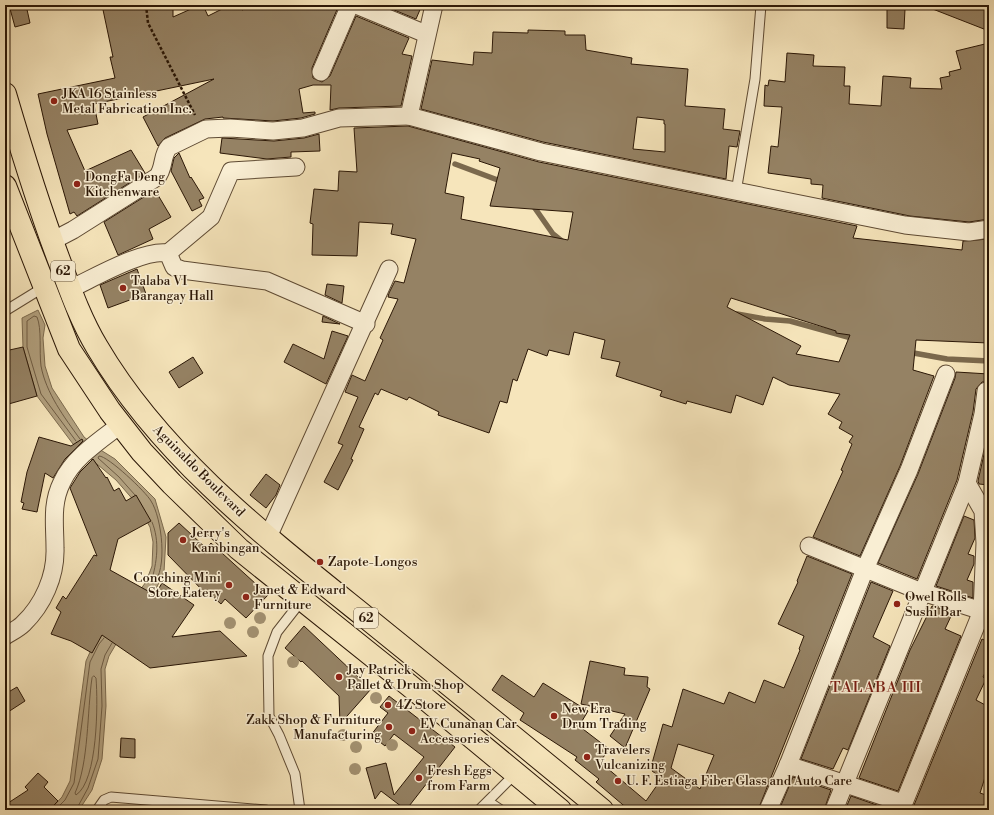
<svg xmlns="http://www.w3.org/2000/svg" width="994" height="815" viewBox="0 0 994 815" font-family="'Libre Bodoni',serif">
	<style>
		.water { fill: #b19f7d; stroke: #7b694d }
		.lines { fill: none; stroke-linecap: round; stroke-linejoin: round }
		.shore { stroke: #6e5b42; stroke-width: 1 }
		.stream { stroke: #7b694d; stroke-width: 5.5 }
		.building { fill: #958264; stroke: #2b1706; fill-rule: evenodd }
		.lane-casing { stroke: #5e4a33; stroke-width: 11 }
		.street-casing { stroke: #5e4a33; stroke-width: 19 }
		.highway-casing { stroke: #2b1706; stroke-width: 24 }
		.path { stroke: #2b1706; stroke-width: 2.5; stroke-dasharray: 3 2; stroke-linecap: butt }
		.lane { stroke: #f9eed3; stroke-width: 9 }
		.street { stroke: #f9eed3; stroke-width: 17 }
		.highway { stroke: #f6e5bb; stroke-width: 22 }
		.tree { fill: #a29070 }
		.poi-dot { fill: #8f2418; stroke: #f9eed3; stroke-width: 1.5 }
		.labels { text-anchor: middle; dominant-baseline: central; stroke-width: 3; stroke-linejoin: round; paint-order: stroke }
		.shield { fill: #f9eed3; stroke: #695844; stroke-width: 1 }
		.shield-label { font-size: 12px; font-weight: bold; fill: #2b1706 }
		.poi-label { font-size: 13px; fill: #2b1706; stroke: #f9eed3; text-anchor: start }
		.street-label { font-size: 13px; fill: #2b1706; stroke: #f9eed3 }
		.quarter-label { font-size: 15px; letter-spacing: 1px; fill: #7a1f14; stroke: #f9eed3 }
	</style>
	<rect width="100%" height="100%" fill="#f6e5bb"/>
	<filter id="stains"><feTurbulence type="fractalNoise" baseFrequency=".005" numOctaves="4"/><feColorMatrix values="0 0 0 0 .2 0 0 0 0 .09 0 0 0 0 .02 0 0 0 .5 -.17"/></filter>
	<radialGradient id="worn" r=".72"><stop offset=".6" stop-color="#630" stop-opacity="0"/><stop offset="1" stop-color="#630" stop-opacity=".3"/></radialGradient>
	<path class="water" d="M38 310 45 325 43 338 45 366 52 388 84 437 99 449 115 459 155 499 166 537 164 572 155 591 119 639 109 656 105 669 106 706 102 759 92 790 79 810H50L62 797 70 781 86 661 95 641 124 611 146 582 152 566 153 542 150 527 136 503 116 480 73 444 37 396 23 347 22 318Z"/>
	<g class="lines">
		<g class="shore">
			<path d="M76 441 41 394 27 347V321L34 316 37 317C42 329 39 351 41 366 46 393 64 417 80 439"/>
			<path d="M135 495 119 477 98 458 99 456C108 456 146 492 151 501 162 518 168 570 153 584L151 582C157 563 160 541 152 522"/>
			<path d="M94 676 96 678C98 702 98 781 76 795L75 793C89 763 87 711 92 678Z"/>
			<path d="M55 810 65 800 74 783 90 662 99 644 104 638"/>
			<path d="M76 810 88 788 98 759 102 706 101 669 105 655 112 643"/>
		</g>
		<g class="stream">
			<path d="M455 164 503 182"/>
			<path d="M532 204 553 234 563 242"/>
			<path d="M737 314 765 319 790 321 855 339"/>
			<path d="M908 352 947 359 989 361"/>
		</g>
	</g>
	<g class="building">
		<path d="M9 5H26L30 23 15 27Z"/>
		<path d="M102 5H173V17L200 5H203L208 16 230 5H240L242 10 257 5H339L312 68 313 78 322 82 330 76 356 16 409 38 402 54 412 56 401 106 339 108 330 110 331 85H313L299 89 303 113 315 112V114L301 118 273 121 223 118V117L205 119 165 138 158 146 143 117 214 79 94 104 98 124 67 130 85 171 131 150 145 173 77 216 74 212 70 214 47 134 38 94 115 78 110 57H113Z"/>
		<path d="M382 5H422L416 19Z"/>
		<path d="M925 5H989V31L925 6Z"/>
		<path d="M887 9H905L904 29 887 28Z"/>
		<path d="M528 30 565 31V35H585L586 50 632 58 631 64 688 69 685 106 725 109 723 129 740 131 737 147 729 146 726 179 543 142 421 109 432 60 473 65 474 52 492 53 493 32 528 33ZM637 117 664 120V124H665V152L633 149Z"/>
		<path d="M989 43V219L969 222 910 216 822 198 823 185 811 184V179L768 173 771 146 778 147 782 107 764 106 765 85 768 86 769 80 785 82 787 53 814 55 813 66 845 67 844 86H850L849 104 881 106 883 76 911 78 910 88 942 89 940 78 950 76 949 72 961 69 956 51Z"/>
		<path d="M408 126 539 162 857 226 853 238 962 250 963 241 989 239V343L916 340 913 370 934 376 900 466 860 556 813 537 843 471 841 470 852 444 849 442 853 436 839 428 842 422 828 414 840 394 789 385 773 377 763 405 736 395 731 413 687 401 686 404 660 396 662 391 616 376 620 362 601 358 605 340 574 332 569 355 549 350 547 356 528 349 517 381 513 379 507 403 500 401 489 433 438 415 439 412 409 397 407 400 381 389 378 395 375 393 359 427 364 429 351 459 353 460 338 490 324 482 343 445 338 443 358 397 345 392 352 375 365 381 383 340 380 338 398 299 388 297 389 293 395 281 404 283 416 239 391 234 393 224 359 222 357 256 312 255 313 224 310 223 314 189 338 191 339 171 357 172 354 128ZM452 153 480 159 479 161 500 168 490 206 573 212 568 240 461 219 464 197 445 193ZM731 298 836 331V333L850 335 839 362 796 354 801 346 727 307Z"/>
		<path d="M319 134 320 151 291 152V157L267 159 220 153 222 138 274 141 304 138Z"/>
		<path d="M179 153 190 178 191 177 204 198 199 200 202 206 192 211 171 171 174 158Z"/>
		<path d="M155 190 171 217 149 229 153 239 118 255 104 222Z"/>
		<path d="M137 269 146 294 108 308 100 285Z"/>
		<path d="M327 284 344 286 342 303 325 295Z"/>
		<path d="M323 316 340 324 322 322Z"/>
		<path d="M332 331 348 336 326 384 284 362 293 344 324 359Z"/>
		<path d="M23 347 37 396 5 405V351Z"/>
		<path d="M193 357 203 373 179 388 169 372Z"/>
		<path d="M956 372 989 374V382H982L976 389 973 412 957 480 917 579 878 563 918 474 955 378Z"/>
		<path d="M989 432V485L979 484 978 481Z"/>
		<path d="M39 437 71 446 82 439 83 441 65 459 53 478 45 473 37 512 22 509 24 503 21 502 27 472Z"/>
		<path d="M93 459 106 478 107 477 114 491 119 488 126 501 136 495 151 521 118 539 110 570 155 595 162 583 194 605 172 637 220 631 247 656 150 668 102 635 92 653 71 641 51 634 61 612 56 608 63 596 66 599 94 555 97 556 70 488 80 472Z"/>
		<path d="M266 474 280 485 276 495 266 508 250 495Z"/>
		<path d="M964 516 974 520 975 538 968 554 974 556V564L967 580 973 582V598L936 586Z"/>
		<path d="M179 523 206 548 211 543 268 595 246 618 225 599 221 604 211 595 209 597 168 555V533Z"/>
		<path d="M807 556 852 574 758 810H629L596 782 599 779 575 760 577 757 520 720 524 713 492 690 502 675 534 697 543 683 588 711 579 726 609 749 600 762 646 801 662 778 652 771 653 769 651 767 663 724 672 727 683 689 724 704 729 692 755 703 764 680 784 688 800 650 799 649 804 636 778 624 798 582 797 581ZM678 744 714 755 700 789 671 768Z"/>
		<path d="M871 582 893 591 873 637 890 646 848 750 843 748 833 769 801 759Z"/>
		<path d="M932 606 953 612 945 629 961 636 898 791 859 778 910 650Z"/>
		<path d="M304 626 371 689 340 724 339 696 302 661 301 662 285 648Z"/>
		<path d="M982 639 989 642V665L983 677 986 679 976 700 989 707V765L980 793 989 796V810H912Z"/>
		<path d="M590 661 625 668 624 675 648 677 647 687 650 689 625 748 610 736 625 714 581 704Z"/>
		<path d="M17 687 25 701 5 714V694Z"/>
		<path d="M389 696 455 747 406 810 381 791 375 799 366 768 386 763 394 795 424 757 394 734 385 746 371 735 388 713 380 707Z"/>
		<path d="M121 738 135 739V758L120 757Z"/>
		<path d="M38 773 48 782 44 787 58 801 49 810H5V805L28 790 25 787Z"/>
		<path d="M793 777 831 790 824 810H779Z"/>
		<path d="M851 796 891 810H845Z"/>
	</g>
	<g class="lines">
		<g class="lane-casing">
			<g id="lane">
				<path d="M736 192 755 79 761 5"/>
				<path d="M5 311 44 287"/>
				<path d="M489 802 501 810"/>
				<path d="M97 810 104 800 111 797 266 810"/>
				<path d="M300 810 295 774 279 735 269 716 268 656 277 632 302 600"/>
				<path d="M479 810 516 773"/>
			</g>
		</g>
		<g class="street-casing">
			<g id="street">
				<path d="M356 5 426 34"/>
				<path d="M434 5 409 116 541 152 905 225 969 232 989 229"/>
				<path d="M321 72 350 5"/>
				<path d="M52 241 73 230 157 177C165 168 161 156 169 147L206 129 230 128 273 131 303 128 339 118 409 116"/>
				<path d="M168 253 211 217 231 171 296 167"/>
				<path d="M70 289C94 278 143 249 168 253L174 267 182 270 267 281 366 324"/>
				<path d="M268 537 389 269"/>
				<path d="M809 546 922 592 982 611"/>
				<path d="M5 636C11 632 18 629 23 624 43 605 56 576 55 548 55 525 51 504 62 482 73 458 99 441 120 425"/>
				<path d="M788 765 903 803"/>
				<path d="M768 810 788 765 865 569 909 470 946 374"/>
				<path d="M834 810 967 483 983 414 986 391"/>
				<path d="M901 810 982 611 985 543 983 511 967 483"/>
			</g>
		</g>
		<g class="highway-casing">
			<g id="highway">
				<path d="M5 94C22 152 40 211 62 268 72 295 82 322 97 347 161 456 266 537 363 615 443 680 523 744 602 810"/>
				<path d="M5 186 69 349 110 411 142 452 172 484 239 549 410 686 560 810"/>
			</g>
		</g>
		<path class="path" d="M146 5 148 23 195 115"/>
		<use href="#lane" class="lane"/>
		<use href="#street" class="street"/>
		<use href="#highway" class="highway"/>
	</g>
	<g class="tree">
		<circle cx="260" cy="618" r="6"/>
		<circle cx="230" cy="623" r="6"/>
		<circle cx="253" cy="632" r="6"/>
		<circle cx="293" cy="662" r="6"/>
		<circle cx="376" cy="698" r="6"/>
		<circle cx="343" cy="735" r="6"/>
		<circle cx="392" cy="745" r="6"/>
		<circle cx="356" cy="747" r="6"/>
		<circle cx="355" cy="769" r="6"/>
	</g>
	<g class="poi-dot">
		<circle cx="54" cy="101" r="4"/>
		<circle cx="77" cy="184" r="4"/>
		<circle cx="123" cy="288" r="4"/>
		<circle cx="183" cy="540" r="4"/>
		<circle cx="320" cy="562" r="4"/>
		<circle cx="229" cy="585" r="4"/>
		<circle cx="246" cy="597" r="4"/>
		<circle cx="897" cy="604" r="4"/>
		<circle cx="339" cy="677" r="4"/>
		<circle cx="388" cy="705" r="4"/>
		<circle cx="554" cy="716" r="4"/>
		<circle cx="389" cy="727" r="4"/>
		<circle cx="412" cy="731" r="4"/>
		<circle cx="587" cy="757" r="4"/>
		<circle cx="419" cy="778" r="4"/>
		<circle cx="618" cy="781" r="4"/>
	</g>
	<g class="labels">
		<g class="shield">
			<rect x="51" y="261" width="24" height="20" rx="3"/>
			<rect x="354" y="608" width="24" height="20" rx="3"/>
		</g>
		<g class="shield-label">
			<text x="63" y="271">62</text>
			<text x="366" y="618">62</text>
		</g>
		<g class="poi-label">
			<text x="62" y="94">JKA 16 Stainless<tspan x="62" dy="15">Metal Fabrication Inc.</tspan></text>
			<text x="85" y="177">DongFa Deng<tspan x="85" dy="15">Kitchenware</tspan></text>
			<text x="131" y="281">Talaba VI<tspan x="131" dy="15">Barangay Hall</tspan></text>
			<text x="191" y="533">Jerry's<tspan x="191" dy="15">Kambingan</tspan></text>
			<text x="328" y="562">Zapote-Longos</text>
			<text x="221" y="578" text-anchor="end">Conching Mini<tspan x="221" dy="15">Store Eatery</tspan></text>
			<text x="254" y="590">Janet &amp; Edward<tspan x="254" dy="15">Furniture</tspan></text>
			<text x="905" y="597">Owel Rolls<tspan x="905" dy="15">Sushi Bar</tspan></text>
			<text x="347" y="670">Jay Patrick<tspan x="347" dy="15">Pallet &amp; Drum Shop</tspan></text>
			<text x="396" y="705">4Z Store</text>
			<text x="562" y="709">New Era<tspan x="562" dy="15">Drum Trading</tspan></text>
			<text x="381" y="720" text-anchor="end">Zakk Shop &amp; Furniture<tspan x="381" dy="15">Manufacturing</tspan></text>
			<text x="420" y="724">EV Cunanan Car<tspan x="420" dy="15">Accessories</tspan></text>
			<text x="595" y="750">Travelers<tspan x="595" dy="15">Vulcanizing</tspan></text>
			<text x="427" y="771">Fresh Eggs<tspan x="427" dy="15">from Farm</tspan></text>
			<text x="626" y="781">U. F. Estiaga Fiber Glass and Auto Care</text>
		</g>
		<g class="street-label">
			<text transform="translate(199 471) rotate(45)">Aguinaldo Boulevard</text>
		</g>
		<g class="quarter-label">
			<text x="876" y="687">TALABA III</text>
		</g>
	</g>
	<rect width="994" height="815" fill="none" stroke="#f6e5bb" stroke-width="20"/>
	<rect x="6" y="6" width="982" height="803" fill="none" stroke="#2b1706" stroke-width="2"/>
	<rect x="10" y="10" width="974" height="795" fill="none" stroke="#2b1706"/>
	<rect width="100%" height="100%" filter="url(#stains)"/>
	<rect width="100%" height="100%" fill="url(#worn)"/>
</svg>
